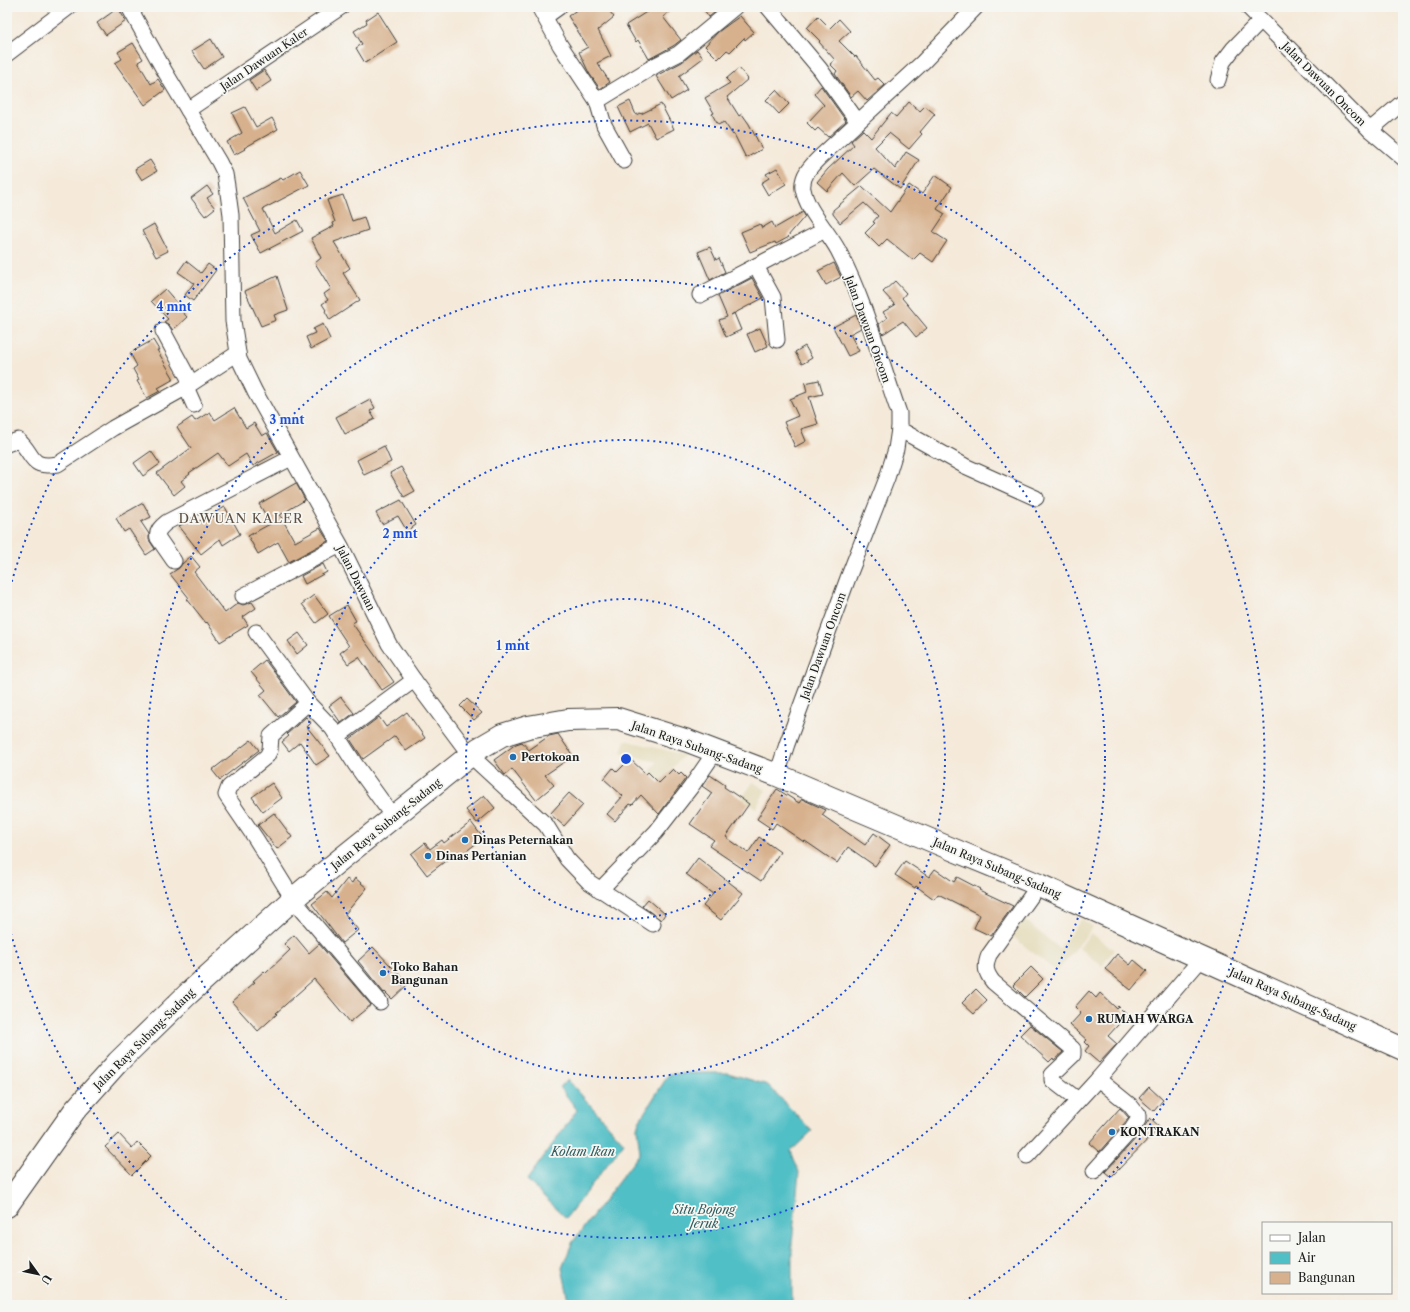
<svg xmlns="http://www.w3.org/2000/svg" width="1410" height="1312" viewBox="0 0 1410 1312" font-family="'Libre Caslon Text',serif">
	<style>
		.built { fill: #e4dbba }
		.water { fill: #51bfc6; stroke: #366e71 }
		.building { fill: #d7b18d }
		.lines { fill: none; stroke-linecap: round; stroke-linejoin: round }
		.street-casing { stroke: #3d3b38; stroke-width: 17 }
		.primary-casing { stroke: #3d3b38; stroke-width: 24 }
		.street { stroke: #fff; stroke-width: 15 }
		.primary { stroke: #fff; stroke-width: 22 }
		.ring { fill: none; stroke: #1d4ed8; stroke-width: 2; stroke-dasharray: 2 4 }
		.poi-dot { fill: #1f6fb2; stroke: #f6f6f2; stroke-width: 1.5 }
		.labels { text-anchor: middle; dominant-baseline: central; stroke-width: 3.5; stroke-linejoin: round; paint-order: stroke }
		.street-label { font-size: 11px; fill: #1c1c1c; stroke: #f6f6f2 }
		.poi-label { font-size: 11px; font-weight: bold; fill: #1c1c1c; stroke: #f6f6f2; text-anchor: start }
		.water-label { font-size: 12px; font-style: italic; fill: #315d60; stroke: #f6f6f2 }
		.quarter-label { font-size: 13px; letter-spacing: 1px; fill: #5d5044; stroke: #f6f6f2 }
		.centre { fill: #1d4ed8; stroke: #f6f6f2; stroke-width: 2 }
		.ring-label { font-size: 12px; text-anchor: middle; font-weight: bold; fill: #1d4ed8; stroke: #f6f6f2; stroke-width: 3.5; stroke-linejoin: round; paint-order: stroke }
	</style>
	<rect width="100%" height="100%" fill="#f6f6f2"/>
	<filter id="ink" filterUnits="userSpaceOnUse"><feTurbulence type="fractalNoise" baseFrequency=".025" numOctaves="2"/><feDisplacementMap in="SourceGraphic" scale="8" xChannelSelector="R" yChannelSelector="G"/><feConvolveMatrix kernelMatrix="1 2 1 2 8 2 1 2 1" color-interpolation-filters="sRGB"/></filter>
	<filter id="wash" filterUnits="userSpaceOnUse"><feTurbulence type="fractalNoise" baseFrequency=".012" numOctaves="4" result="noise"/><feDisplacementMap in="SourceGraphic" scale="16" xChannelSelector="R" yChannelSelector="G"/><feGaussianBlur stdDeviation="0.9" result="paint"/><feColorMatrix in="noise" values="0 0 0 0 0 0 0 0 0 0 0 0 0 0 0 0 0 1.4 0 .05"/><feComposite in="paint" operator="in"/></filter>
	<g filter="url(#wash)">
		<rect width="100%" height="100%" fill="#f5eada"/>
		<g class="built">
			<path d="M625 740 684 755 661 781 650 771 657 762 621 753Z"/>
			<path d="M753 782 766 790 756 808 741 799Z"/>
			<path d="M1082 919 1093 927 1057 972 1012 936 1024 920 1059 948Z"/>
			<path d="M1091 933 1114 950 1102 966 1079 948Z"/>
		</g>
		<g class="water">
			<path d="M689 1073H728L768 1085 812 1131 791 1151 799 1172 792 1243V1305H570L562 1268 572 1243 640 1153 637 1128 639 1121 669 1074H681Z"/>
			<path d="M568 1080 624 1143 566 1218 527 1180 577 1110 560 1087Z"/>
		</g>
		<g id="blocks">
			<g class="building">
				<path d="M581 7H606L614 17 598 30 611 56 597 63 610 82 600 89 589 73 579 52 588 47 568 16Z"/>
				<path d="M644 7H675L663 17 681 40 673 46 649 59 638 40 636 42 626 25 648 11Z"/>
				<path d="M702 7H721L709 17Z"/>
				<path d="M118 8 126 21 106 35 97 23Z"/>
				<path d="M378 12 397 42 365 63 356 48 362 44 354 31 367 23 366 20Z"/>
				<path d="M740 16 754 32 745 40 744 38 730 52 727 50 718 59 705 46 718 32Z"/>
				<path d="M818 16 830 28 839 19 850 31 839 41 855 57 856 56 875 80 878 78 885 85 867 101 858 91 851 97 835 74 837 71 830 64 835 60 819 42 820 41 807 28Z"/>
				<path d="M211 39 222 57 204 69 192 51Z"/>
				<path d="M133 43 143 59 138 62 151 84 158 79 165 90 145 105 115 63 122 59 118 52Z"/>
				<path d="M697 50 703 58 679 76 687 90 671 100 656 76 682 62Z"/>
				<path d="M739 68 748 79 727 97 739 116 742 114 749 124 762 149 746 158 734 134 733 135 724 122 718 125 712 114 714 113 705 98 730 83 726 79Z"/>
				<path d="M264 70 271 81 256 91 249 80Z"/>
				<path d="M821 86 846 121 828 137 818 128 815 131 807 123 824 105 814 94Z"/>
				<path d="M776 90 789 104 779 114 766 100Z"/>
				<path d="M630 101 636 115 640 113 641 114 661 104 674 129 656 138 648 123 630 132 618 107Z"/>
				<path d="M909 102 920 111 925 106 935 114 920 132 922 134 909 149 889 133 875 147 895 169 906 152 919 160 900 189 874 169 855 186 843 173 827 191 817 182 828 169 854 145 851 141 863 130 871 138 891 113 896 117Z"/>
				<path d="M245 107 256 127 272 118 278 129 244 148 245 149 234 155 227 142 242 133 232 113Z"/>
				<path d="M150 160 157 171 142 180 135 169Z"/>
				<path d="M777 168 786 184 768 195 761 183 769 178 766 174Z"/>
				<path d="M300 170 309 185 263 209 275 233 297 220 303 231 261 253 251 235 260 231 243 198 281 178 283 180Z"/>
				<path d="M935 175 952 187 937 209 945 214 933 232 947 241 933 262 920 253 913 260 887 239 879 247 865 233 875 223 873 222 878 216 864 203 840 223 833 214V210L862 186 890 212 909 185 922 194Z"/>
				<path d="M207 186 213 194 207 198 215 208 205 216 191 198Z"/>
				<path d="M343 195 352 221 364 217 368 230 334 242 350 268 343 273 360 300 330 320 325 311 326 310 322 304 328 300 324 294 331 289 315 263 321 258 311 238 334 226 333 223 335 222 327 200Z"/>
				<path d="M803 212 805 216 788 236 789 237 776 244 775 242 750 252 741 232 760 224 762 228 772 222 775 228Z"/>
				<path d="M154 224 168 251 156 257 142 231Z"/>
				<path d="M710 247 716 260 719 258 725 272 710 280 698 252Z"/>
				<path d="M186 261 201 273 208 264 216 270 193 301 185 295 194 283 178 272Z"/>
				<path d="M834 263 841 277 826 285 818 271Z"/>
				<path d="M277 276 288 310 274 315 276 320 261 326 245 291Z"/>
				<path d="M752 278 763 298 731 315 734 313 741 330 726 337 719 320 727 317 718 296Z"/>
				<path d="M895 281 906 293 902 298 927 328 916 337 903 321 883 334 881 332 879 324 887 318 883 312 895 305 883 292Z"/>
				<path d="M165 289 178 304 176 305 187 317 173 330 168 324 164 322 168 319 151 301Z"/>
				<path d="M856 315 861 328 850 334 859 351 848 356 833 327Z"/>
				<path d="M323 324 330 339 311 349 306 337 315 333 313 329Z"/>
				<path d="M760 328 768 346 755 352 747 334Z"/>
				<path d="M153 340 159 350H157L174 379 158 388 160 391 147 398 137 381 139 380 133 369 137 366 130 353Z"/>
				<path d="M805 346 812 358 802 364 795 352Z"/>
				<path d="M819 380 823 394 809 397 818 424 801 429 806 441 795 447 784 422 798 416 790 399 807 392 805 383Z"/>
				<path d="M370 399 375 408 370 411 375 419 345 434 336 417Z"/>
				<path d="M234 408 246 428 254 423 262 436 267 433 278 452 253 466 246 454 228 466 218 453 189 473 190 474 181 481 185 486 174 495 157 473 191 448 177 427 192 417 195 421 210 412 215 420Z"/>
				<path d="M384 446 391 462 364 475 357 460Z"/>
				<path d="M151 451 160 464 143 476 134 463Z"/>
				<path d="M401 467 415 491 404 497 390 473Z"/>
				<path d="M296 483 305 500 280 515 295 542 320 528 328 541 289 562 278 542 258 554 248 536 270 524V522L259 504Z"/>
				<path d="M401 500 416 525 407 531 398 516 382 524 376 513Z"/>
				<path d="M143 503 151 517 141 522 149 534V540L155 549 146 555 129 529 124 532 116 518Z"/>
				<path d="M225 507 240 534 223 545 220 539 201 554 179 526 193 519 196 523Z"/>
				<path d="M191 556 200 567 194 572 225 613 238 603 243 605 252 602 256 608 243 617 248 625 220 642 207 622 206 623 187 599 189 598 170 574 179 568 182 564Z"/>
				<path d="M323 564 327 572 305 584 301 576Z"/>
				<path d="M314 595 328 614 316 623 302 604Z"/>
				<path d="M347 605 356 621 352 623 394 682 382 690 359 657 348 664 340 653 349 646 329 616Z"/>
				<path d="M299 633 308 645 297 654 288 641Z"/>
				<path d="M265 660 296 702 278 717 260 695 266 690 251 672Z"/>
				<path d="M341 697 354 713 341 723 329 706Z"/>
				<path d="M467 699 482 713 474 720 460 706Z"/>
				<path d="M407 712 425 738 406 751 395 736 363 759 350 739 379 717 386 727Z"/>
				<path d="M306 717 311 723 307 727 330 756 316 765 300 742 289 751 282 742 289 736 287 734Z"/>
				<path d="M558 734 573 756 545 775 554 785 536 800 512 769 505 775 494 760 516 744 522 742 529 750 549 736Z"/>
				<path d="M251 740 259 750 220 780 212 770Z"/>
				<path d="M630 759 646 774 648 772 659 783 673 769 679 775 681 773 686 778 659 814 641 795 632 805 630 804 615 821 607 814 623 796 604 779 613 768 617 772Z"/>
				<path d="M710 775 725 785 724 787 749 804 726 837 748 853 759 837 780 852 761 881 709 846 714 840 690 824 712 793 702 786Z"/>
				<path d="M272 783 282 798 263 812 252 797Z"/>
				<path d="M777 789 799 803 802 799 826 810 822 815 865 845 874 833 890 845 875 866 848 847 837 863 805 841 804 842 776 823 772 829 757 819Z"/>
				<path d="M569 793 583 805 564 826 550 814Z"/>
				<path d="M484 795 495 808 477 823 466 810Z"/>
				<path d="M274 813 292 837 277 849 258 825Z"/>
				<path d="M471 822 483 838 459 857 456 853 427 875 411 854 425 843 430 849 442 840 444 843Z"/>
				<path d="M698 858 743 893 721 920 703 906 713 894 686 874Z"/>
				<path d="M905 861 929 877 935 869 954 882 957 877 980 889 979 890 1013 906 991 936 974 928 980 915 938 894 934 899 916 886 915 888 895 875Z"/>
				<path d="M355 878 367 888 345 914 358 930 342 943 312 904 327 892 332 898 347 879 352 883Z"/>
				<path d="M648 899 665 914 661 920 642 906Z"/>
				<path d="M294 935 309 953 319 944 371 1005 350 1022 314 979 276 1013 277 1014 258 1031 232 1002 255 982 253 981 264 971 266 973 290 950 284 944Z"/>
				<path d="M373 947 408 984 392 999 385 992 384 993 358 961Z"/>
				<path d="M1117 954 1130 965 1134 960 1147 971 1131 990 1105 969Z"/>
				<path d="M1031 967 1043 979 1025 997 1013 985Z"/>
				<path d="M976 989 987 1000 974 1014 962 1003Z"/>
				<path d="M1089 991 1096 998 1100 993 1116 1008 1118 1006 1127 1015 1108 1036 1117 1044 1099 1063 1085 1051 1089 1046 1085 1042 1087 1040 1070 1025 1081 1013 1075 1007Z"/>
				<path d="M1030 1025 1063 1052 1054 1060 1053 1058 1049 1062 1020 1035Z"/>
				<path d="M1149 1087 1163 1100 1154 1111 1139 1098Z"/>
				<path d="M1120 1108 1129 1118 1099 1152 1089 1143Z"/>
				<path d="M1150 1118 1160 1127 1111 1177 1105 1172 1139 1135Z"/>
				<path d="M119 1134 132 1148 137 1142 151 1156 132 1175 105 1147Z"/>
			</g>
		</g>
	</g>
	<g filter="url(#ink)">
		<use href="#blocks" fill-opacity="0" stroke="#3d3b38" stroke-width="1"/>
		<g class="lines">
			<g class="street-casing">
				<g id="street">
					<path d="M129 7 164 70 219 162 225 174 227 186 231 215 233 321 239 359 255 392 342 548 389 644 414 680 470 755 546 825 567 859 589 882 653 924"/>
					<path d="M539 7 560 45 597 101 604 125 624 161"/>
					<path d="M768 7 820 69 858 122"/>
					<path d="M1248 7 1370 130 1403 102"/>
					<path d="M545 17 559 7"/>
					<path d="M7 54 69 7"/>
					<path d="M1218 80 1223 62 1233 49 1261 20"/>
					<path d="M597 101 656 65 678 54 735 7"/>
					<path d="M188 110 341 7"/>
					<path d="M1370 130 1403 158"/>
					<path d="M756 266 773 297 777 340"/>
					<path d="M700 295 825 230"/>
					<path d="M163 331 191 383"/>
					<path d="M186 387 194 405"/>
					<path d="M899 429 965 466 1036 498"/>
					<path d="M7 444 18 440C35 454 28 469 58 464L113 428 183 389 238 353"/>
					<path d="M174 561 158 538C156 531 161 527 167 522L291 458"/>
					<path d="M243 596 340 545"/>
					<path d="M256 632 308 703 332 728 355 764 394 818"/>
					<path d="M308 703 271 736 270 750 267 756 229 787 226 795 256 839 293 899 380 1002"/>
					<path d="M338 736 414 680"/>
					<path d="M777 775 787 744 848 578 887 478 896 449 899 429V413C880 359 865 301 838 250 828 231 807 211 803 189 801 176 811 166 819 158L923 62 976 7"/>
					<path d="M1039 885 989 955C984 967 986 973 993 982L1073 1049V1055L1052 1075V1080L1078 1100"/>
					<path d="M600 890 656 832 691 787 715 752"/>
					<path d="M1027 1156 1098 1079 1202 958"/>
					<path d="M1094 1171 1132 1129 1138 1120V1115L1130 1105 1098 1079"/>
				</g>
			</g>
			<g class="primary-casing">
				<path id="primary" d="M7 1206 75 1110 118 1062 188 994 293 899 336 863 478 749 502 735 528 727 568 720 618 719 688 741 777 775 942 845 1039 885 1403 1049"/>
			</g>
			<use href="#street" class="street"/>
			<use href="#primary" class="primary"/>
		</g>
	</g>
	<g class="ring">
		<circle cx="626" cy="759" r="160"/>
		<circle cx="626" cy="759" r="319"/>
		<circle cx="626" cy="759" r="479"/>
		<path d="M292 1304A639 639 0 0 1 7 919M7 599A639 639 0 1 1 960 1304"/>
	</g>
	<g class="poi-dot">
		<circle cx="513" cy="757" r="4"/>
		<circle cx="465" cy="840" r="4"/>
		<circle cx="428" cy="856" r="4"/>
		<circle cx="383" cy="973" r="4"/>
		<circle cx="1089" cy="1019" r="4"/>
		<circle cx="1112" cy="1132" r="4"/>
	</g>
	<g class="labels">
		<g class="street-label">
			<text transform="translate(264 59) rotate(-34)">Jalan Dawuan Kaler</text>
			<text transform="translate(1324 84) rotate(45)">Jalan Dawuan Oncom</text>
			<text transform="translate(868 329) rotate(70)">Jalan Dawuan Oncom</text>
			<text transform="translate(356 578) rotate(63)">Jalan Dawuan</text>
			<text transform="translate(823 646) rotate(-70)">Jalan Dawuan Oncom</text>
			<text transform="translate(697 747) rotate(19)">Jalan Raya Subang-Sadang</text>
			<text transform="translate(386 824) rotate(-39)">Jalan Raya Subang-Sadang</text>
			<text transform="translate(997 868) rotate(23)">Jalan Raya Subang-Sadang</text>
			<text transform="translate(1293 999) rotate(24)">Jalan Raya Subang-Sadang</text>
			<text transform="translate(144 1039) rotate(-45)">Jalan Raya Subang-Sadang</text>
		</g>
		<g class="poi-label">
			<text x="521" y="757">Pertokoan</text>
			<text x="473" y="840">Dinas Peternakan</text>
			<text x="436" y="856">Dinas Pertanian</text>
			<text x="391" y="967">Toko Bahan<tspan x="391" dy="13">Bangunan</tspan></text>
			<text x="1097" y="1019">RUMAH WARGA</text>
			<text x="1120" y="1132">KONTRAKAN</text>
		</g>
		<g class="water-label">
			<text x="583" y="1151">Kolam Ikan</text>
			<text x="704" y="1209">Situ Bojong<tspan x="704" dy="14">Jeruk</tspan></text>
		</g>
		<g class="quarter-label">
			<text x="241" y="518">DAWUAN KALER</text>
		</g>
	</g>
	<circle cx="626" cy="759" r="6" class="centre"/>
	<g class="ring-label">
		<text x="174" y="311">4 mnt</text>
		<text x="287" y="424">3 mnt</text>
		<text x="400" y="538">2 mnt</text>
		<text x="513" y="650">1 mnt</text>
	</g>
	<rect width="1410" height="1312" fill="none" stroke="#f6f6f2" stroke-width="24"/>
	<rect x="1262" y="1222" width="130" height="72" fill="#f6f6f2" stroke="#9f9f9c"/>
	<rect x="1270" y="1235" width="20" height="6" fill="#ffffff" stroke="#9f9f9c"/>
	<text x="1298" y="1242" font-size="12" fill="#1c1c1c">Jalan</text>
	<rect x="1270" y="1252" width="20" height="12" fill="#51bfc6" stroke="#9f9f9c"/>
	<text x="1298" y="1262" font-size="12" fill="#1c1c1c">Air</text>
	<rect x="1270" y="1272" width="20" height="12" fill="#d7b18d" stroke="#9f9f9c"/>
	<text x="1298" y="1282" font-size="12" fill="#1c1c1c">Bangunan</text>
	<g transform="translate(38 1274) rotate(123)" stroke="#f6f6f2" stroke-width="3" paint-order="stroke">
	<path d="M0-3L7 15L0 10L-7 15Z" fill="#1c1c1c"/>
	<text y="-6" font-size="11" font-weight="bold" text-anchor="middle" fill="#1c1c1c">U</text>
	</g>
</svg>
